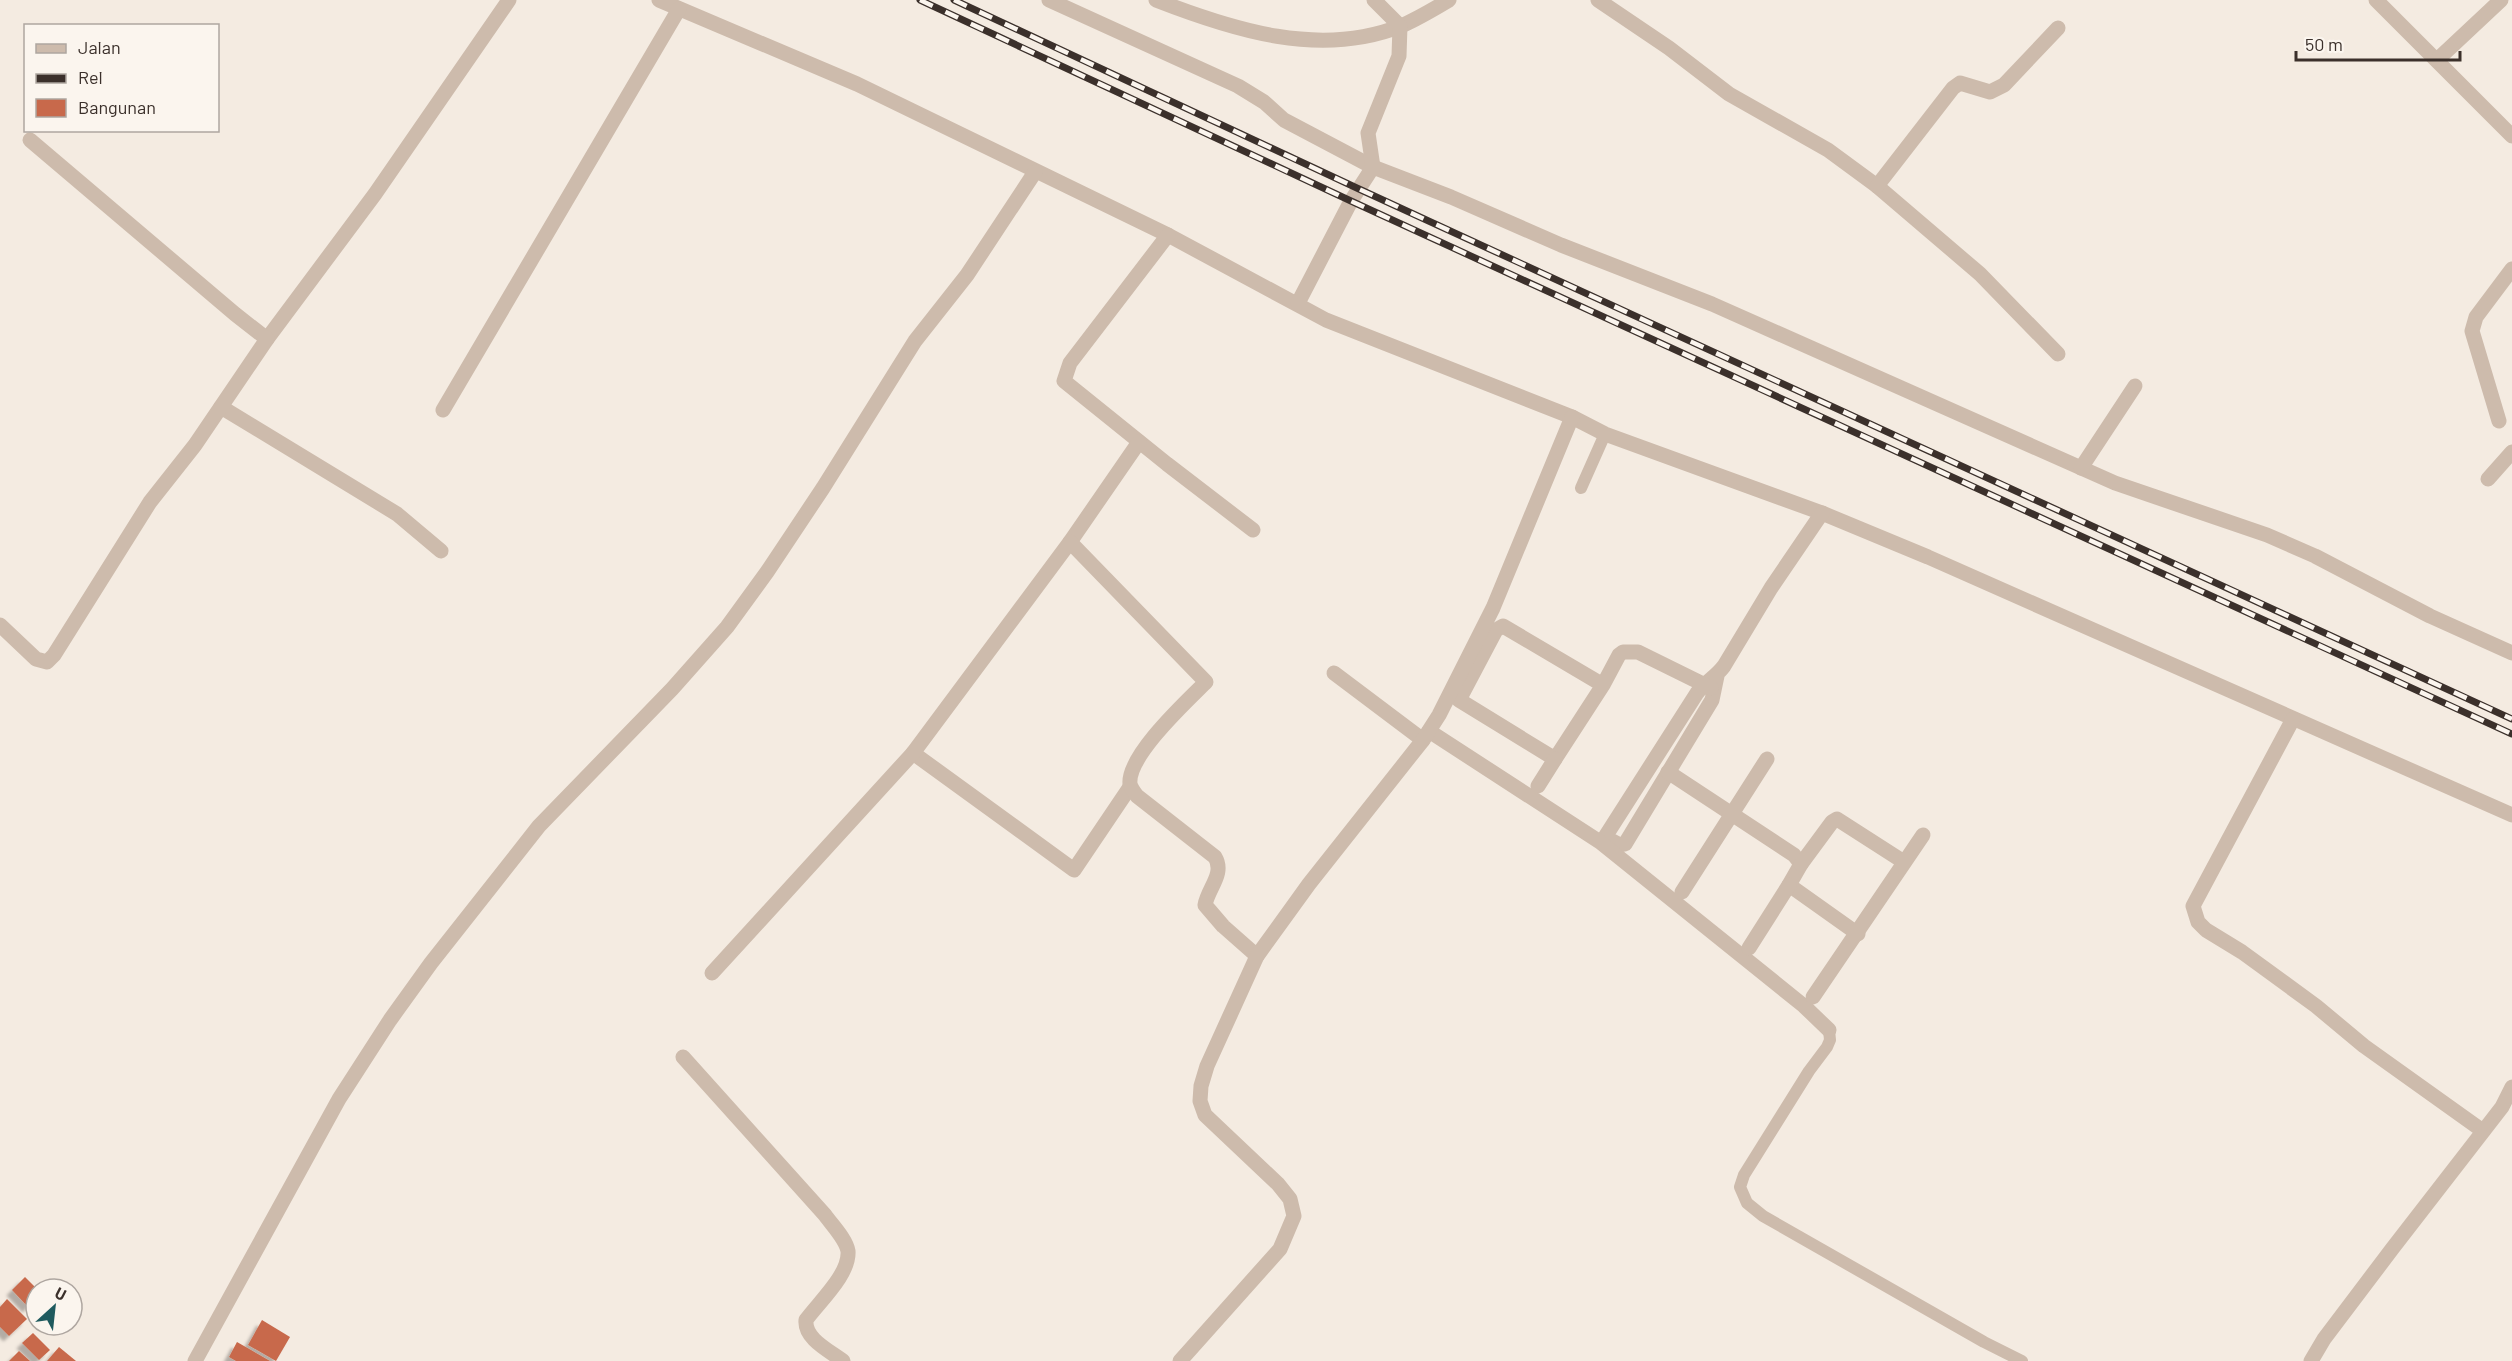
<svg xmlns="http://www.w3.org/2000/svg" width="2512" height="1361" viewBox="0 0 2512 1361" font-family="Barlow,sans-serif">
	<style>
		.building { fill: #c8694b; filter: url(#shadow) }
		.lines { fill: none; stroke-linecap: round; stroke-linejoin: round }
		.lane { stroke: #cdbbac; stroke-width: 12 }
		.street { stroke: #cdbbac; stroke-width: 15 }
		.rail-casing { stroke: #3b302b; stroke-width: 7 }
		.rail { stroke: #fbf5ee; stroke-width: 4.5; stroke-dasharray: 14; stroke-linecap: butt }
	</style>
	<defs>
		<filter id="shadow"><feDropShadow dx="-5.5" dy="5.5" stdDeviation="1.5" flood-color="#0004"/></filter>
	</defs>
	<rect width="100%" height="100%" fill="#f4ebe1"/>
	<g class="building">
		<path d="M25 1277 36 1288V1299L28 1307 12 1290Z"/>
		<path d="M7 1299 27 1319 9 1336 0 1327V1307Z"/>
		<path d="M262 1320 290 1337 276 1361 248 1345Z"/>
		<path d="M33 1333 50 1350 39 1360 22 1343Z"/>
		<path d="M237 1342 270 1361H236L229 1357Z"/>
		<path d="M59 1347 76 1361H47Z"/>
		<path d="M19 1351 30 1361H9Z"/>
	</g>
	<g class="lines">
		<g class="lane">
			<path d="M1581 488 1605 434"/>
			<path d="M1829 1030 1830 1040 1827 1047 1809 1071 1744 1175 1740 1187 1747 1203 1763 1216 1984 1342 2022 1361"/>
		</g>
		<g class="street">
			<path d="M659 0 857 84 1168 235 1326 320 1572 417 1605 434 1822 513 1928 557 2512 815"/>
			<path d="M1049 0 1238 86 1264 102 1284 120 1373 167 1451 197 1561 245 1712 304 2115 483 2267 535 2315 556 2430 616 2512 653"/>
			<path d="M1156 0C1233 30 1320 58 1401 26 1417 19 1434 9 1449 0"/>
			<path d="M1598 0 1669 48 1729 94 1828 150 1877 186 1980 274 2058 354"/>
			<path d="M2376 0 2512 136"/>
			<path d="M2437 60 2501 0"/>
			<path d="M1877 186 1953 88 1960 83 1990 92 2004 85 2058 28"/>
			<path d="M1168 235 1070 363 1064 381 1167 464 1253 530"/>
			<path d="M1298 303 1351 201 1373 167 1368 133 1399 56 1400 26 1374 0"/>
			<path d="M267 339 375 194 509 0"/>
			<path d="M221 407 397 514 441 551"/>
			<path d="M443 410 679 9"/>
			<path d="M2499 421 2472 331 2476 317 2512 269"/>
			<path d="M2081 468 2135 386"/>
			<path d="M2488 479 2512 452"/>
			<path d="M1070 542 1139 442"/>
			<path d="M0 625 36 659 47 662 54 655 150 502 195 445 267 339 235 314 30 140"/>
			<path d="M1334 673 1423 740"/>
			<path d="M1717 676 1712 700 1625 844 1620 845 1605 837 1697 693C1705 682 1716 677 1724 666L1771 588 1822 513"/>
			<path d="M1603 685 1503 626 1496 630 1459 700 1555 759 1603 685 1619 655 1623 652H1638L1711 688"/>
			<path d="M2293 719 2193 906 2198 922 2206 930 2242 952 2316 1006 2364 1046 2483 1131"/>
			<path d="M1429 731 1600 842 1804 1006 1829 1030"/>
			<path d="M913 753 1074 870 1130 787"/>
			<path d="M1668 772 1794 855 1801 864 1789 885 1858 934"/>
			<path d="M1538 786 1555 759"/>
			<path d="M1801 864 1832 822 1837 819 1904 862"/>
			<path d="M1682 892 1767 759"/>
			<path d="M1749 948 1789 885"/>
			<path d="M712 973 913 753 1070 542 1206 682C1187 701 1127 756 1130 784 1131 788 1134 792 1137 796L1215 857C1225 874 1208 888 1205 905L1223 926 1257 956"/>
			<path d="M1813 997 1923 835"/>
			<path d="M683 1057 825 1215C832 1225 846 1239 848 1251 850 1274 819 1302 806 1320 804 1339 830 1351 843 1361"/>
			<path d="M195 1361 339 1099 390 1020 431 963 539 826 672 689 727 627 767 572 823 488 915 341 967 275 1035 172"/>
			<path d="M1180 1361 1280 1249 1294 1216 1290 1199 1278 1184 1205 1115 1200 1101 1201 1086 1207 1066 1257 956 1309 884 1423 740 1439 715 1493 608 1572 417"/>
			<path d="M2311 1361 2324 1339 2392 1249 2502 1107 2512 1087"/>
		</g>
		<g class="rail-casing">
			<g id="rail">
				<path d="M920 0 1351 201 2512 734"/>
				<path d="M954 0 1359 189 2512 719"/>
			</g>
		</g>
		<use href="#rail" class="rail"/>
	</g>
	<rect x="24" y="24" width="195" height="108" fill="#fbf5ee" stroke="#aea6a0" stroke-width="1.5"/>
	<rect x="36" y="44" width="30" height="9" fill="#cdbbac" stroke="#aea6a0" stroke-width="1.5"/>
	<text x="78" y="54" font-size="18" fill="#3b302b">Jalan</text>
	<rect x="36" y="74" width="30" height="9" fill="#3b302b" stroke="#aea6a0" stroke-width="1.5"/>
	<text x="78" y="84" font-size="18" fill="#3b302b">Rel</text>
	<rect x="36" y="99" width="30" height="18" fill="#c8694b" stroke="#aea6a0" stroke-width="1.5"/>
	<text x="78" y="114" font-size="18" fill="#3b302b">Bangunan</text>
	<g transform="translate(54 1307) rotate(27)"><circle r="28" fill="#fbf5ee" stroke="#aea6a0" stroke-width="1.5"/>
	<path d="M0-4.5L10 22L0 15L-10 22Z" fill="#1f5a5e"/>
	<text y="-9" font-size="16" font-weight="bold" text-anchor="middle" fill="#3b302b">U</text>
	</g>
	<path d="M2296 51v9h164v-9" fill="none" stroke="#3b302b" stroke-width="3"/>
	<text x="2305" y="51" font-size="18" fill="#3b302b" stroke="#fbf5ee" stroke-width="4.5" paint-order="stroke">50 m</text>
</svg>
